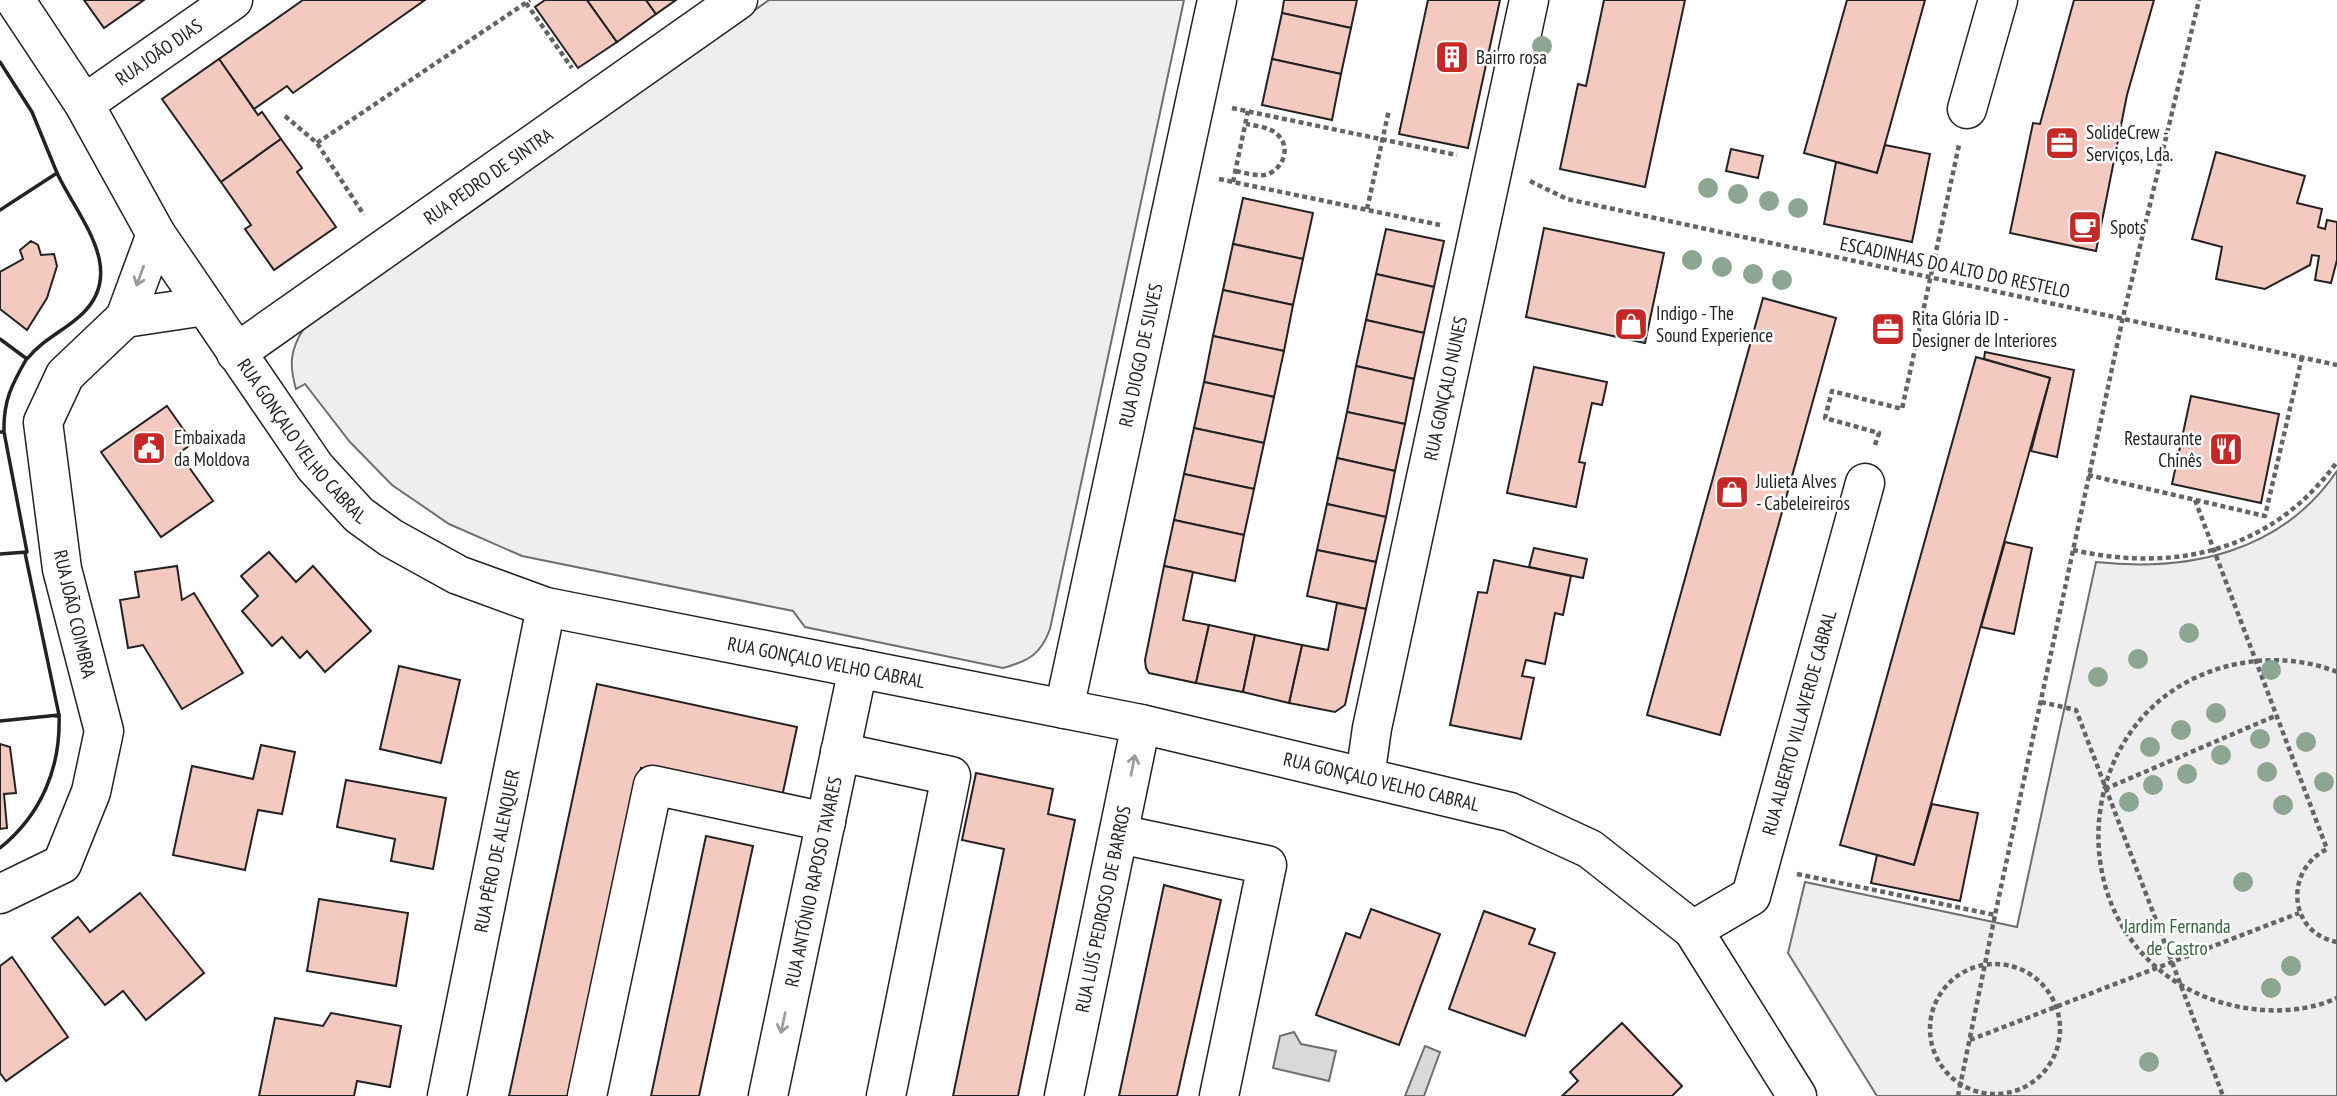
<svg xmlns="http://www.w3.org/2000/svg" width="2337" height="1096" viewBox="0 0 2337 1096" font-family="'PT Sans Narrow',sans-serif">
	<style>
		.green { fill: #eee; stroke: #6f6f6f; stroke-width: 2 }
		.water { fill: #d9d9d9; stroke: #6f6f6f; stroke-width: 2 }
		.building { fill: #f3c9c0; stroke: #222; stroke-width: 2 }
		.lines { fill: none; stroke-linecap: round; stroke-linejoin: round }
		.minor-casing { stroke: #222; stroke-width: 41 }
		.path { stroke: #646464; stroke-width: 4.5; stroke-dasharray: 5 3.5; stroke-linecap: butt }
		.minor { stroke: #fff; stroke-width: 38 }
		.wall { stroke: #222; stroke-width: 3.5 }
		.tree { fill: #8da692 }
		.oneway { stroke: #9c9c9c }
		.labels { text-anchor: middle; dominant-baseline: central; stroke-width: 5; stroke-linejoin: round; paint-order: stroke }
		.street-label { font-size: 19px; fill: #222; stroke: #fff }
		.poi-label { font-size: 19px; fill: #222; stroke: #fff; text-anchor: start }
		.park-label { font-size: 19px; fill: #2f5e38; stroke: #fff }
	</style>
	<rect width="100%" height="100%" fill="#fff"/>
	<g class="green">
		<path d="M769 0H1184L1050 629C1041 654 1029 661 1003 668L805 627 793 611 522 556 449 524 392 485 350 442 305 384 296 389C289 365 290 350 304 328Z"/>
		<path d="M2337 471V1096H1877L1788 953 1805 882 2017 927 2096 562C2188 572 2281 553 2337 471Z"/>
	</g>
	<g class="water">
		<path d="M1294 1032 1301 1044 1336 1051 1329 1081 1273 1068 1280 1036Z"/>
		<path d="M1425 1046 1440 1052 1424 1096H1405Z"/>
	</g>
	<g class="building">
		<path d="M84 0H144L104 28Z"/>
		<path d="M303 0H425L293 93 287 86 254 109 219 59Z"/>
		<path d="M545 0H587L617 42 578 68 535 7Z"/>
		<path d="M587 0H646L656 14 617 42Z"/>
		<path d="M646 0H676L656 14Z"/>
		<path d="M1284 0H1357L1351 28 1282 13Z"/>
		<path d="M1428 0H1500L1468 148 1399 134Z"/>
		<path d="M1604 0H1685L1645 187 1560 169 1578 84 1586 86Z"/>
		<path d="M1847 0H1925L1877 173 1804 153Z"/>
		<path d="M2074 0H2154L2127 95 2096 251 2010 233 2033 123 2040 124Z"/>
		<path d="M1282 13 1351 28 1341 74 1272 59Z"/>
		<path d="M219 59 258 115 262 112 281 139 221 182 162 99Z"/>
		<path d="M1272 59 1341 74 1332 120 1262 105Z"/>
		<path d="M281 139 302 168 297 172 336 227 274 270 245 229 251 225 221 182Z"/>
		<path d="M1885 145 1930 154 1912 242 1824 224 1836 162 1877 173Z"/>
		<path d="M1731 149 1763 156 1758 178 1726 171Z"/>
		<path d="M2216 152 2305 176 2297 203 2322 209 2318 227 2325 229 2327 220 2337 222V260L2331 283 2315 280 2319 256 2312 255 2310 265 2265 289 2216 279 2222 247 2192 239Z"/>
		<path d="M1243 198 1313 213 1303 259 1233 244Z"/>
		<path d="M1544 228 1664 253 1645 343 1526 317Z"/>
		<path d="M1386 229 1444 241 1434 287 1376 274Z"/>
		<path d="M31 241 38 245 41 255 54 254 57 266 47 298 27 330 0 309V272L23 259 20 250Z"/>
		<path d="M1233 244 1303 259 1293 305 1223 290Z"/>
		<path d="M1376 274 1434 287 1424 333 1366 320Z"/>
		<path d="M1223 290 1293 305 1284 351 1213 336Z"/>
		<path d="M1763 298 1836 318 1720 735 1647 715Z"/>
		<path d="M1366 320 1424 333 1414 379 1356 366Z"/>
		<path d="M1213 336 1284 351 1274 397 1204 382Z"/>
		<path d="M1985 352 2074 370 2057 457 2031 451 2050 378 1984 359Z"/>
		<path d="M1976 357 2050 378 1914 865 1840 845Z"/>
		<path d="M1356 366 1414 379 1405 424 1347 412Z"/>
		<path d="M1534 367 1607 382 1602 405 1592 403 1579 462 1585 463 1576 507 1507 493Z"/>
		<path d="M1204 382 1274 397 1264 443 1194 428Z"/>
		<path d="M2191 396 2279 414 2261 503 2172 484Z"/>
		<path d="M167 406 193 443 179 453 213 501 161 537 101 452Z"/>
		<path d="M1347 412 1405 424 1395 471 1337 458Z"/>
		<path d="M1194 428 1264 443 1254 489 1184 474Z"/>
		<path d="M1337 458 1395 471 1386 517 1327 504Z"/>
		<path d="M1184 474 1254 489 1244 535 1174 520Z"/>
		<path d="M1327 504 1386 517 1376 562 1317 550Z"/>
		<path d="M1174 520 1244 535 1235 581 1164 566Z"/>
		<path d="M2005 542 2032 548 2014 634 1981 627Z"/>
		<path d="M1534 548 1587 559 1583 578 1529 567Z"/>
		<path d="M1317 550 1376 562 1366 609 1307 596Z"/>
		<path d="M269 552 296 582 313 566 371 631 325 672 307 651 300 658 282 637 272 646 242 611 258 596 241 576Z"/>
		<path d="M1494 560 1571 576 1563 615 1555 613 1545 664 1526 660 1522 676 1534 678 1521 739 1450 725 1478 592 1487 593Z"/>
		<path d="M177 566 182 600 194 593 243 673 182 709 143 645 128 648 120 600 139 597 135 572Z"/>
		<path d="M1164 566 1193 572 1183 620 1209 625 1196 683 1149 673 1146 668 1145 660Z"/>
		<path d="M1337 603 1366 609 1345 705 1335 712 1289 703 1302 645 1328 650Z"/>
		<path d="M1209 625 1255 635 1243 692 1196 683Z"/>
		<path d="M1255 635 1302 645 1289 703 1243 692Z"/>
		<path d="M399 666 460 680 441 763 380 749Z"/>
		<path d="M597 684 797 727 782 797 641 768 571 1096H509Z"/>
		<path d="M0 744 10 747 16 793 4 794 7 828 0 829Z"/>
		<path d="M261 745 295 752 282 814 258 810 245 870 173 855 192 766 253 779Z"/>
		<path d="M976 773 1053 789 1048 814 1075 820 1018 1096H953L1004 849 962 840Z"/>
		<path d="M346 780 446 798 433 869 391 861 395 839 337 827Z"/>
		<path d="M1932 804 1978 813 1960 901 1871 883 1877 855 1914 865Z"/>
		<path d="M706 836 753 846 699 1096H651Z"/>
		<path d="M1164 885 1221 900 1177 1096H1119Z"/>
		<path d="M140 893 204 973 146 1020 123 991 105 1005 52 938 78 917 90 932Z"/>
		<path d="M319 899 408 913 396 986 307 971Z"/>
		<path d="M1371 909 1440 934 1399 1045 1316 1015 1346 933 1360 938Z"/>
		<path d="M1484 911 1535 929 1529 944 1555 953 1525 1036 1449 1009Z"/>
		<path d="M12 957 68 1037 6 1081 0 1073V966Z"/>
		<path d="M331 1013 401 1026 390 1087 357 1081 354 1096H259L275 1018 323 1026Z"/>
		<path d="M1622 1023 1682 1086 1672 1096H1562L1578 1081 1570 1072Z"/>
	</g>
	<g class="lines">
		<g class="minor-casing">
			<g id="minor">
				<path id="s1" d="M15 0 84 104 156 234 315 467 359 515 391 538 458 575 546 607 1141 724 1510 812 1590 849 1693 930 1797 1096"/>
				<path id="s2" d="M84 104 233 0"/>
				<path d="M1967 109 1998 0"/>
				<path d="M125 318 205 306"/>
				<path id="s3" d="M236 353 738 0"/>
				<path id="s4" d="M1064 709 1217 0"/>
				<path d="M840 752 951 776 886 1096"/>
				<path id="s5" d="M1365 777 1372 728 1529 0"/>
				<path d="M1119 834 1267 865 1219 1096"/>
				<path d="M0 894 62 864 91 792 104 731 62 569 43 422 65 375 125 318 156 234"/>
				<path id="s6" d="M1693 930 1751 896 1865 483"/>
				<path id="s7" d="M447 1096 546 607"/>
				<path d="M587 1096 653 785 826 822"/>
				<path id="s8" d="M768 1096 858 668"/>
				<path id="s9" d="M1064 1096 1141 724"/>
			</g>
		</g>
		<g class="path">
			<path d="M526 3 572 68"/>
			<path d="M1232 108 1457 155"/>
			<path d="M285 116 317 143 364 215"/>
			<path d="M317 143 530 0"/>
			<path d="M1236 171C1245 173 1255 176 1264 175 1282 172 1292 148 1278 135 1270 127 1257 126 1246 124"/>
			<path d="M1219 179 1440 225"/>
			<path d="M1530 181 1567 199 2337 365"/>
			<path d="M1233 182 1248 111"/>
			<path d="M1367 209 1389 110"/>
			<path d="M1875 445 1879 433 1825 418 1832 391 1902 409 1959 145"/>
			<path d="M2088 475 2265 516 2302 357"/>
			<path d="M2195 500 2327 849C2284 870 2288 933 2337 942"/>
			<path d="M2073 550C2176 573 2272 551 2337 462"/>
			<path d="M2337 672C2302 658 2264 657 2228 666 2066 707 2052 938 2208 998 2248 1013 2297 1016 2337 998"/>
			<path d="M2041 702 2076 710 2223 1096"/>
			<path d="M2105 789 2275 716"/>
			<path d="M1797 874 1995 915 2123 317 2199 0"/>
			<circle cx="1995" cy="1029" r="65"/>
			<path d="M1970 1040 2299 913"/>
			<path d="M1958 1096 1995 915"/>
		</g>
		<use href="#minor" class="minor"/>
		<g class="wall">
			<path d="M0 62 32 112 57 173"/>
			<path d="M0 210 57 173C77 216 129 271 81 315 64 331 43 339 27 359L0 339"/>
			<path d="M0 554 27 552 4 432H0H4C3 401 12 384 27 358"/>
			<path d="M0 721 59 715 25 553"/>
			<path d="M0 848C41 815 61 768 59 715L56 716"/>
		</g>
	</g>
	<g class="tree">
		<circle cx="1542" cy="46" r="10"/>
		<circle cx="1708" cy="188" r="10"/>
		<circle cx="1738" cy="194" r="10"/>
		<circle cx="1769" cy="201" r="10"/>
		<circle cx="1798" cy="208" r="10"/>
		<circle cx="1692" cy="260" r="10"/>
		<circle cx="1722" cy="267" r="10"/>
		<circle cx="1753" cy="274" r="10"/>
		<circle cx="1782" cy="280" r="10"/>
		<circle cx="2189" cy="633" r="10"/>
		<circle cx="2138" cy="659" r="10"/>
		<circle cx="2271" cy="670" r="10"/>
		<circle cx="2098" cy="677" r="10"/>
		<circle cx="2216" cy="713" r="10"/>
		<circle cx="2181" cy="730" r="10"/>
		<circle cx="2260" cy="739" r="10"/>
		<circle cx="2306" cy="742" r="10"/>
		<circle cx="2150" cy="747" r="10"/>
		<circle cx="2221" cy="755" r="10"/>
		<circle cx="2267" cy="772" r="10"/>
		<circle cx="2187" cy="774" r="10"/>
		<circle cx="2324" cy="782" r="10"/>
		<circle cx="2153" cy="785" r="10"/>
		<circle cx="2129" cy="802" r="10"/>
		<circle cx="2283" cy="805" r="10"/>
		<circle cx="2243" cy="882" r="10"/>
		<circle cx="2291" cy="966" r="10"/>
		<circle cx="2271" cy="988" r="10"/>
		<circle cx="2149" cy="1062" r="10"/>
	</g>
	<defs><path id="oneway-shaft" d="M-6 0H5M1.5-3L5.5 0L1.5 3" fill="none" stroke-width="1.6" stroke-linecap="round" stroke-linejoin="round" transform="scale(1.75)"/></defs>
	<g class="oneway">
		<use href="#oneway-shaft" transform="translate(140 276) rotate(110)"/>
		<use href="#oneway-shaft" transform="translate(1133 765) rotate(-79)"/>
		<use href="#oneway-shaft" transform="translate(783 1023) rotate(102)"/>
	</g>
	<defs>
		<g id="building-square" transform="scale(1.75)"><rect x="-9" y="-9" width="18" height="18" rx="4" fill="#c62828" stroke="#fff"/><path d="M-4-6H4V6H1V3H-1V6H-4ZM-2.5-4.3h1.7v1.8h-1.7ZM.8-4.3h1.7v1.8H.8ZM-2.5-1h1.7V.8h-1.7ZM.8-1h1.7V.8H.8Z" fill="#fff"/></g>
		<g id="office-square" transform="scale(1.75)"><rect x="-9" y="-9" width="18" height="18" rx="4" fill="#c62828" stroke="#fff"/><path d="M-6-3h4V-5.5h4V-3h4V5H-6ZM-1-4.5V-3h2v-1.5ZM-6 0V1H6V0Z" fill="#fff"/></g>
		<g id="cafe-square" transform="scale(1.75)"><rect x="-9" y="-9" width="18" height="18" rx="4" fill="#c62828" stroke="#fff"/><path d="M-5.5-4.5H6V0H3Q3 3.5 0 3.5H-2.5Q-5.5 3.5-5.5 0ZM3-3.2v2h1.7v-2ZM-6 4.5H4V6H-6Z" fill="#fff"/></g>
		<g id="shop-square" transform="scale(1.75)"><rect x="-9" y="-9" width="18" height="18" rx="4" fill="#c62828" stroke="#fff"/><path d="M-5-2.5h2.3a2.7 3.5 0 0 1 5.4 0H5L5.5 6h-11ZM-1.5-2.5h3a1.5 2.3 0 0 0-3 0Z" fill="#fff"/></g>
		<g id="civic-square" transform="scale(1.75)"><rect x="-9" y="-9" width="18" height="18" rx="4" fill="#c62828" stroke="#fff"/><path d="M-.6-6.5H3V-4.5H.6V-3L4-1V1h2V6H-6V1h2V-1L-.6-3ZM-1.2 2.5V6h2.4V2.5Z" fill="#fff"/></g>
		<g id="restaurant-square" transform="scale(1.75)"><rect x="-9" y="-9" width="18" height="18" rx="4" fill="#c62828" stroke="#fff"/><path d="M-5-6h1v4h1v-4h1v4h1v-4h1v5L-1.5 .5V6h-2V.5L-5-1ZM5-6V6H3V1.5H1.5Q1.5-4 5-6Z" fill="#fff"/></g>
	</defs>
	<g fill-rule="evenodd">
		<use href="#building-square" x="1452" y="57"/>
		<use href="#office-square" x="2062" y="143"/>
		<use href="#cafe-square" x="2085" y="227"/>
		<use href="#shop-square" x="1631" y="324"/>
		<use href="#office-square" x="1888" y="329"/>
		<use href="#civic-square" x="149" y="448"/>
		<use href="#restaurant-square" x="2226" y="449"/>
		<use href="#shop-square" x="1732" y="492"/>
	</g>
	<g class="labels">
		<g class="street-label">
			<text stroke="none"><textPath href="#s2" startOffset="91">RUA JOÃO DIAS</textPath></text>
			<text stroke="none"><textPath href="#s3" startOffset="308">RUA PEDRO DE SINTRA</textPath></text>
			<text transform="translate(1955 267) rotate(12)">ESCADINHAS DO ALTO DO RESTELO</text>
			<text stroke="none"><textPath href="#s4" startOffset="362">RUA DIOGO DE SILVES</textPath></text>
			<text stroke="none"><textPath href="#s5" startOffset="397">RUA GONÇALO NUNES</textPath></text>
			<text stroke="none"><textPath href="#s1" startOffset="527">RUA GONÇALO VELHO CABRAL</textPath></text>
			<text transform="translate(75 614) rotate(77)">RUA JOÃO COIMBRA</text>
			<text stroke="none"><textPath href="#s1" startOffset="1116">RUA GONÇALO VELHO CABRAL</textPath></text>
			<text stroke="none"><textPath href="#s6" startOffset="247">RUA ALBERTO VILLAVERDE CABRAL</textPath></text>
			<text stroke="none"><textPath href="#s1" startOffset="1684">RUA GONÇALO VELHO CABRAL</textPath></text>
			<text stroke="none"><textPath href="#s7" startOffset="250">RUA PÊRO DE ALENQUER</textPath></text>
			<text stroke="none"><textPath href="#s8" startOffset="219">RUA ANTÓNIO RAPOSO TAVARES</textPath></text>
			<text stroke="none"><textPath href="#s9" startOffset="191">RUA LUÍS PEDROSO DE BARROS</textPath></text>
		</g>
		<g class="poi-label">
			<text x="1476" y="57">Bairro rosa</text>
			<text x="2086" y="132">SolideCrew -<tspan x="2086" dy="22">Serviços, Lda.</tspan></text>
			<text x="2110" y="227">Spots</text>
			<text x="1656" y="313">Indigo - The<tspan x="1656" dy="22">Sound Experience</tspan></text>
			<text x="1912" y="318">Rita Glória ID -<tspan x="1912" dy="22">Designer de Interiores</tspan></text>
			<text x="174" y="437">Embaixada<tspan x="174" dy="22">da Moldova</tspan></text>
			<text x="2202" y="438" text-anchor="end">Restaurante<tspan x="2202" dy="22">Chinês</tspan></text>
			<text x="1756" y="481">Julieta Alves<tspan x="1756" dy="22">- Cabeleireiros</tspan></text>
		</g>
		<g class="park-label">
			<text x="2177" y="926">Jardim Fernanda<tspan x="2177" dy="22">de Castro</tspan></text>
		</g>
	</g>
</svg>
